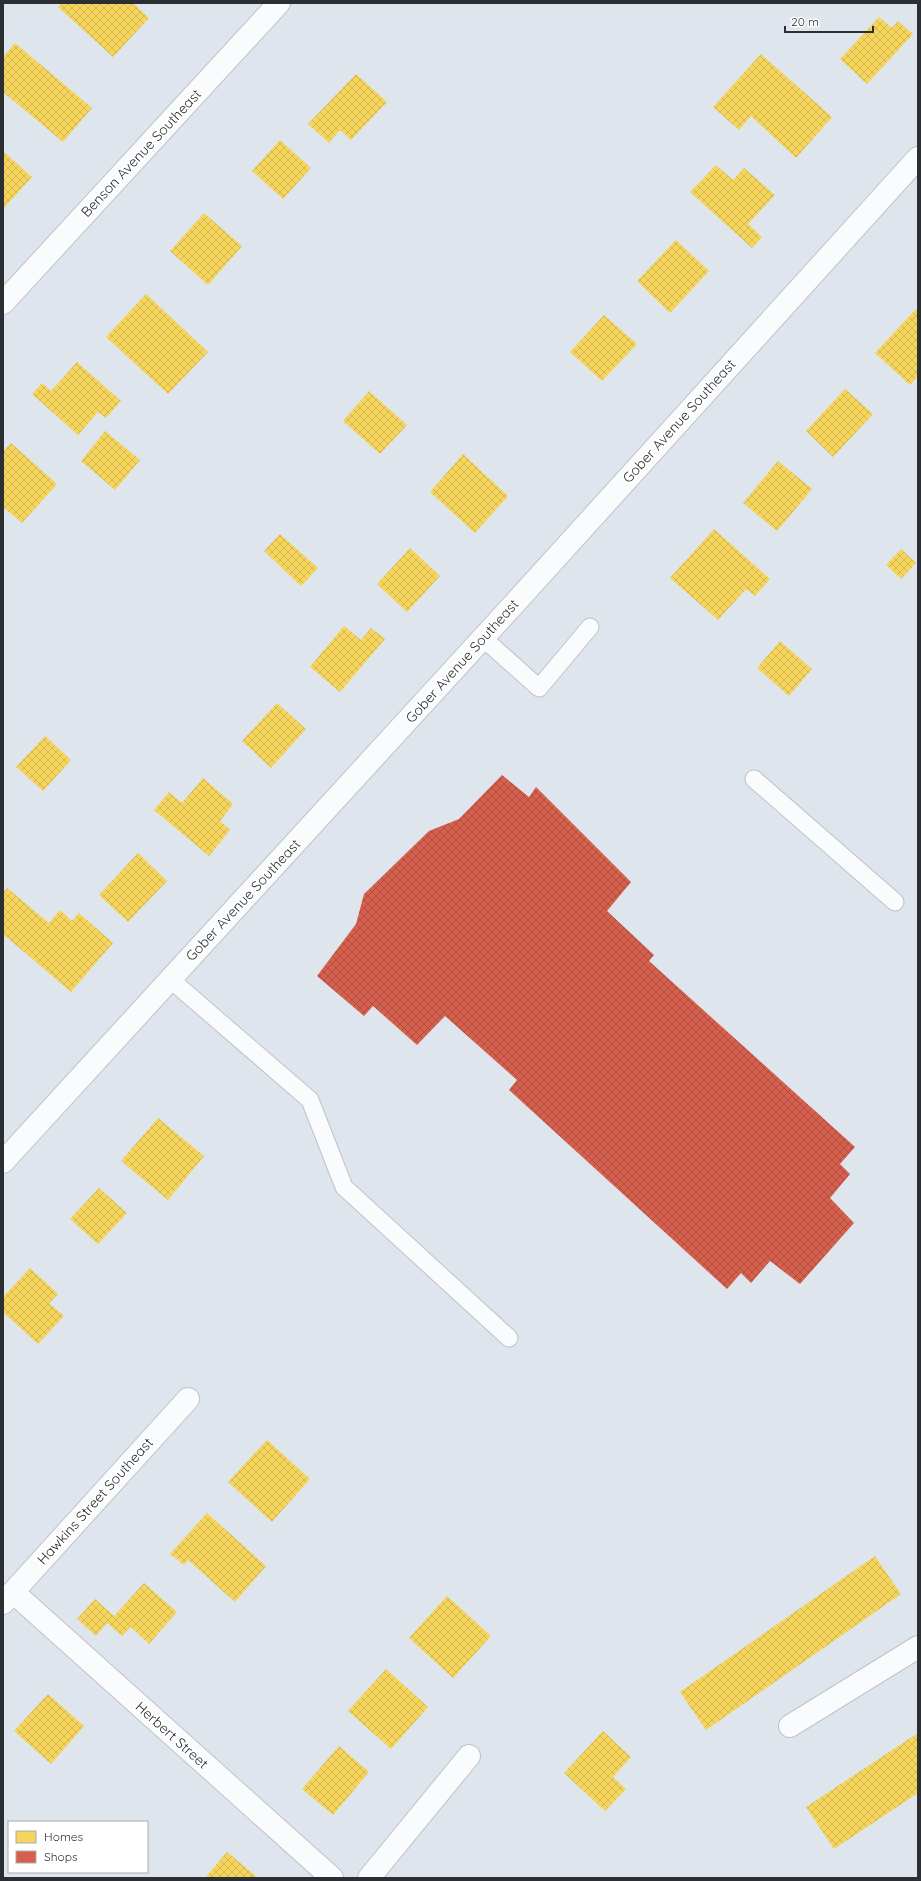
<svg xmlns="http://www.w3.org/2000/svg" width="921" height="1881" viewBox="0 0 921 1881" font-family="Quicksand,sans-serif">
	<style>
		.homes { fill: url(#homes-cross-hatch) }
		.shops { fill: url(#shops-cross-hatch) }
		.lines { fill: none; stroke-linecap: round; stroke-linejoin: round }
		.lane-casing { stroke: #bec3c9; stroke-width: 19 }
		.street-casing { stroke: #bec3c9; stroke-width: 24 }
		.lane { stroke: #fafbfc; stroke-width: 17 }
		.street { stroke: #fafbfc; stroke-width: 22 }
		.labels { text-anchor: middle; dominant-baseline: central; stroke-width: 4; stroke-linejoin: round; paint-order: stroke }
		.street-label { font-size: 14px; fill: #2b2f34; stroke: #fff }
	</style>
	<defs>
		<pattern id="homes-cross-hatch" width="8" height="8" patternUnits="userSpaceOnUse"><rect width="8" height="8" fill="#f6d55c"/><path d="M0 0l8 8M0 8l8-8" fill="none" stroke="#d3b751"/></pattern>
		<pattern id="shops-cross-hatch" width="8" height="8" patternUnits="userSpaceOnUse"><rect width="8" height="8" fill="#d6604d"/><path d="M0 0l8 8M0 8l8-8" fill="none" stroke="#ae5041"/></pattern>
	</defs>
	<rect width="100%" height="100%" fill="#dee5ec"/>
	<g class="homes">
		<path d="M62 3H133L149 18 113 57 58 7Z"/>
		<path d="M879 17 892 28 898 21 913 34 867 84 840 59Z"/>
		<path d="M15 43 92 108 63 142 3 92V57Z"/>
		<path d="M761 54 832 117 796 158 751 116 739 130 713 107Z"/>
		<path d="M356 74 387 102 351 140 340 130 329 143 308 124Z"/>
		<path d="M280 140 311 168 283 199 252 171Z"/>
		<path d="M3 151 32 177 3 209Z"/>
		<path d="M716 165 733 180 744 168 775 195 748 224 762 237 752 248 690 192Z"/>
		<path d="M204 213 242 246 208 285 170 251Z"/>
		<path d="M676 240 709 271 670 313 637 281Z"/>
		<path d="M146 294 208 352 168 394 106 337Z"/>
		<path d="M916 309 918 311V376L910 385 875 353Z"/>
		<path d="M604 315 637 344 602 381 570 352Z"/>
		<path d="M77 362 121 401 106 418 98 412 78 435 32 394 42 383 51 391Z"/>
		<path d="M845 389 873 414 833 457 806 431Z"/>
		<path d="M369 391 407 425 380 454 343 421Z"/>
		<path d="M105 431 140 460 115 490 81 461Z"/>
		<path d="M11 443 57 484 22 523 3 507V452Z"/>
		<path d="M463 454 508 496 475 533 430 492Z"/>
		<path d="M778 461 812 489 777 531 743 503Z"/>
		<path d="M714 529 770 579 755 596 746 589 718 620 670 578Z"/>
		<path d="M280 534 318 568 301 586 264 551Z"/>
		<path d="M410 548 440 576 407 612 377 584Z"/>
		<path d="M901 549 916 563 901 579 886 565Z"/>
		<path d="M344 626 361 640 371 628 385 639 340 692 310 667Z"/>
		<path d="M780 641 812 669 789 696 757 668Z"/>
		<path d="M277 703 306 729 271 768 242 741Z"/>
		<path d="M45 736 71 760 43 791 16 767Z"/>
		<path d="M203 778 233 804 220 821 230 830 209 856 154 810 169 792 182 803Z"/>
		<path d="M138 853 167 881 128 922 99 895Z"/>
		<path d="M7 888 49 923 60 910 72 921 79 913 113 943 71 992 3 934V892Z"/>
		<path d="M158 1118 204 1156 168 1200 121 1161Z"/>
		<path d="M99 1188 127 1213 98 1244 70 1219Z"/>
		<path d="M30 1268 58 1294 49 1303 64 1316 38 1344 3 1312V1297Z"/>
		<path d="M267 1440 310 1479 272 1522 228 1482Z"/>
		<path d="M207 1513 266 1566 235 1602 188 1560 184 1565 170 1554Z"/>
		<path d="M875 1556 901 1594 706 1730 680 1692Z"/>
		<path d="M144 1583 177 1612 149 1644 131 1627 122 1636 107 1623 96 1636 77 1619 95 1599 114 1616Z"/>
		<path d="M447 1596 491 1636 453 1678 409 1638Z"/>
		<path d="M386 1669 428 1707 391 1749 348 1711Z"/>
		<path d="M48 1694 84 1726 51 1764 14 1731Z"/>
		<path d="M603 1731 631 1757 613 1777 626 1789 605 1811 564 1773Z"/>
		<path d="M918 1733V1793L834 1849 806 1807Z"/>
		<path d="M339 1746 369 1772 333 1815 302 1789Z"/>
		<path d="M227 1852 258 1878H205Z"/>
	</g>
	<path class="shops" d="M502 775 529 797 536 787 631 882 607 911 654 955 649 961 855 1147 840 1164 850 1174 830 1198 854 1223 800 1284 770 1261 751 1283 741 1273 727 1289 509 1090 517 1080 445 1016 417 1045 373 1006 364 1016 317 976 356 924 364 894 429 831 459 819Z"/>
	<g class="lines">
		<g class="lane-casing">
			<g id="lane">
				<path d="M483 638 539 688 590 627"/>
				<path d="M754 779 895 902"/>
				<path d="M170 979 310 1100 344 1187 509 1338"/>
			</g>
		</g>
		<g class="street-casing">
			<g id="street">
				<path d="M3 303 279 3"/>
				<path d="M3 1162 515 603 918 158"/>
				<path d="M13 1592 332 1878"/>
				<path d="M3 1603 188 1399"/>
				<path d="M790 1726 918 1647"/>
				<path d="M369 1878 469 1756"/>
			</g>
		</g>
		<use href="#lane" class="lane"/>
		<use href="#street" class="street"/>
	</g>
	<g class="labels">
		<g class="street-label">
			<text transform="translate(141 153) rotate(-47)">Benson Avenue Southeast</text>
			<text transform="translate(679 421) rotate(-48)">Gober Avenue Southeast</text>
			<text transform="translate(462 661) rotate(-48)">Gober Avenue Southeast</text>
			<text transform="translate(243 900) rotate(-47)">Gober Avenue Southeast</text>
			<text transform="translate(95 1501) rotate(-48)">Hawkins Street Southeast</text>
			<text transform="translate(172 1735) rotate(42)">Herbert Street</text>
		</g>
	</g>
	<rect width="921" height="1881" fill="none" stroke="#2b2f34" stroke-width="8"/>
	<rect x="8" y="1821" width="140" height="52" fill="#ffffff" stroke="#aaacae"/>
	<rect x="16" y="1831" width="20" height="12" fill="#f6d55c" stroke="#aaacae"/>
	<text x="44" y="1841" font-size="12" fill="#2b2f34">Homes</text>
	<rect x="16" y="1851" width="20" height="12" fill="#d6604d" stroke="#aaacae"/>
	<text x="44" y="1861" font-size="12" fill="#2b2f34">Shops</text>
	<path d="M785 26v6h88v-6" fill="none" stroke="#2b2f34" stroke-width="2"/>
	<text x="791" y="26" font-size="12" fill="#2b2f34" stroke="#ffffff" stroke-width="3" paint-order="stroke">20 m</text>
</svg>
